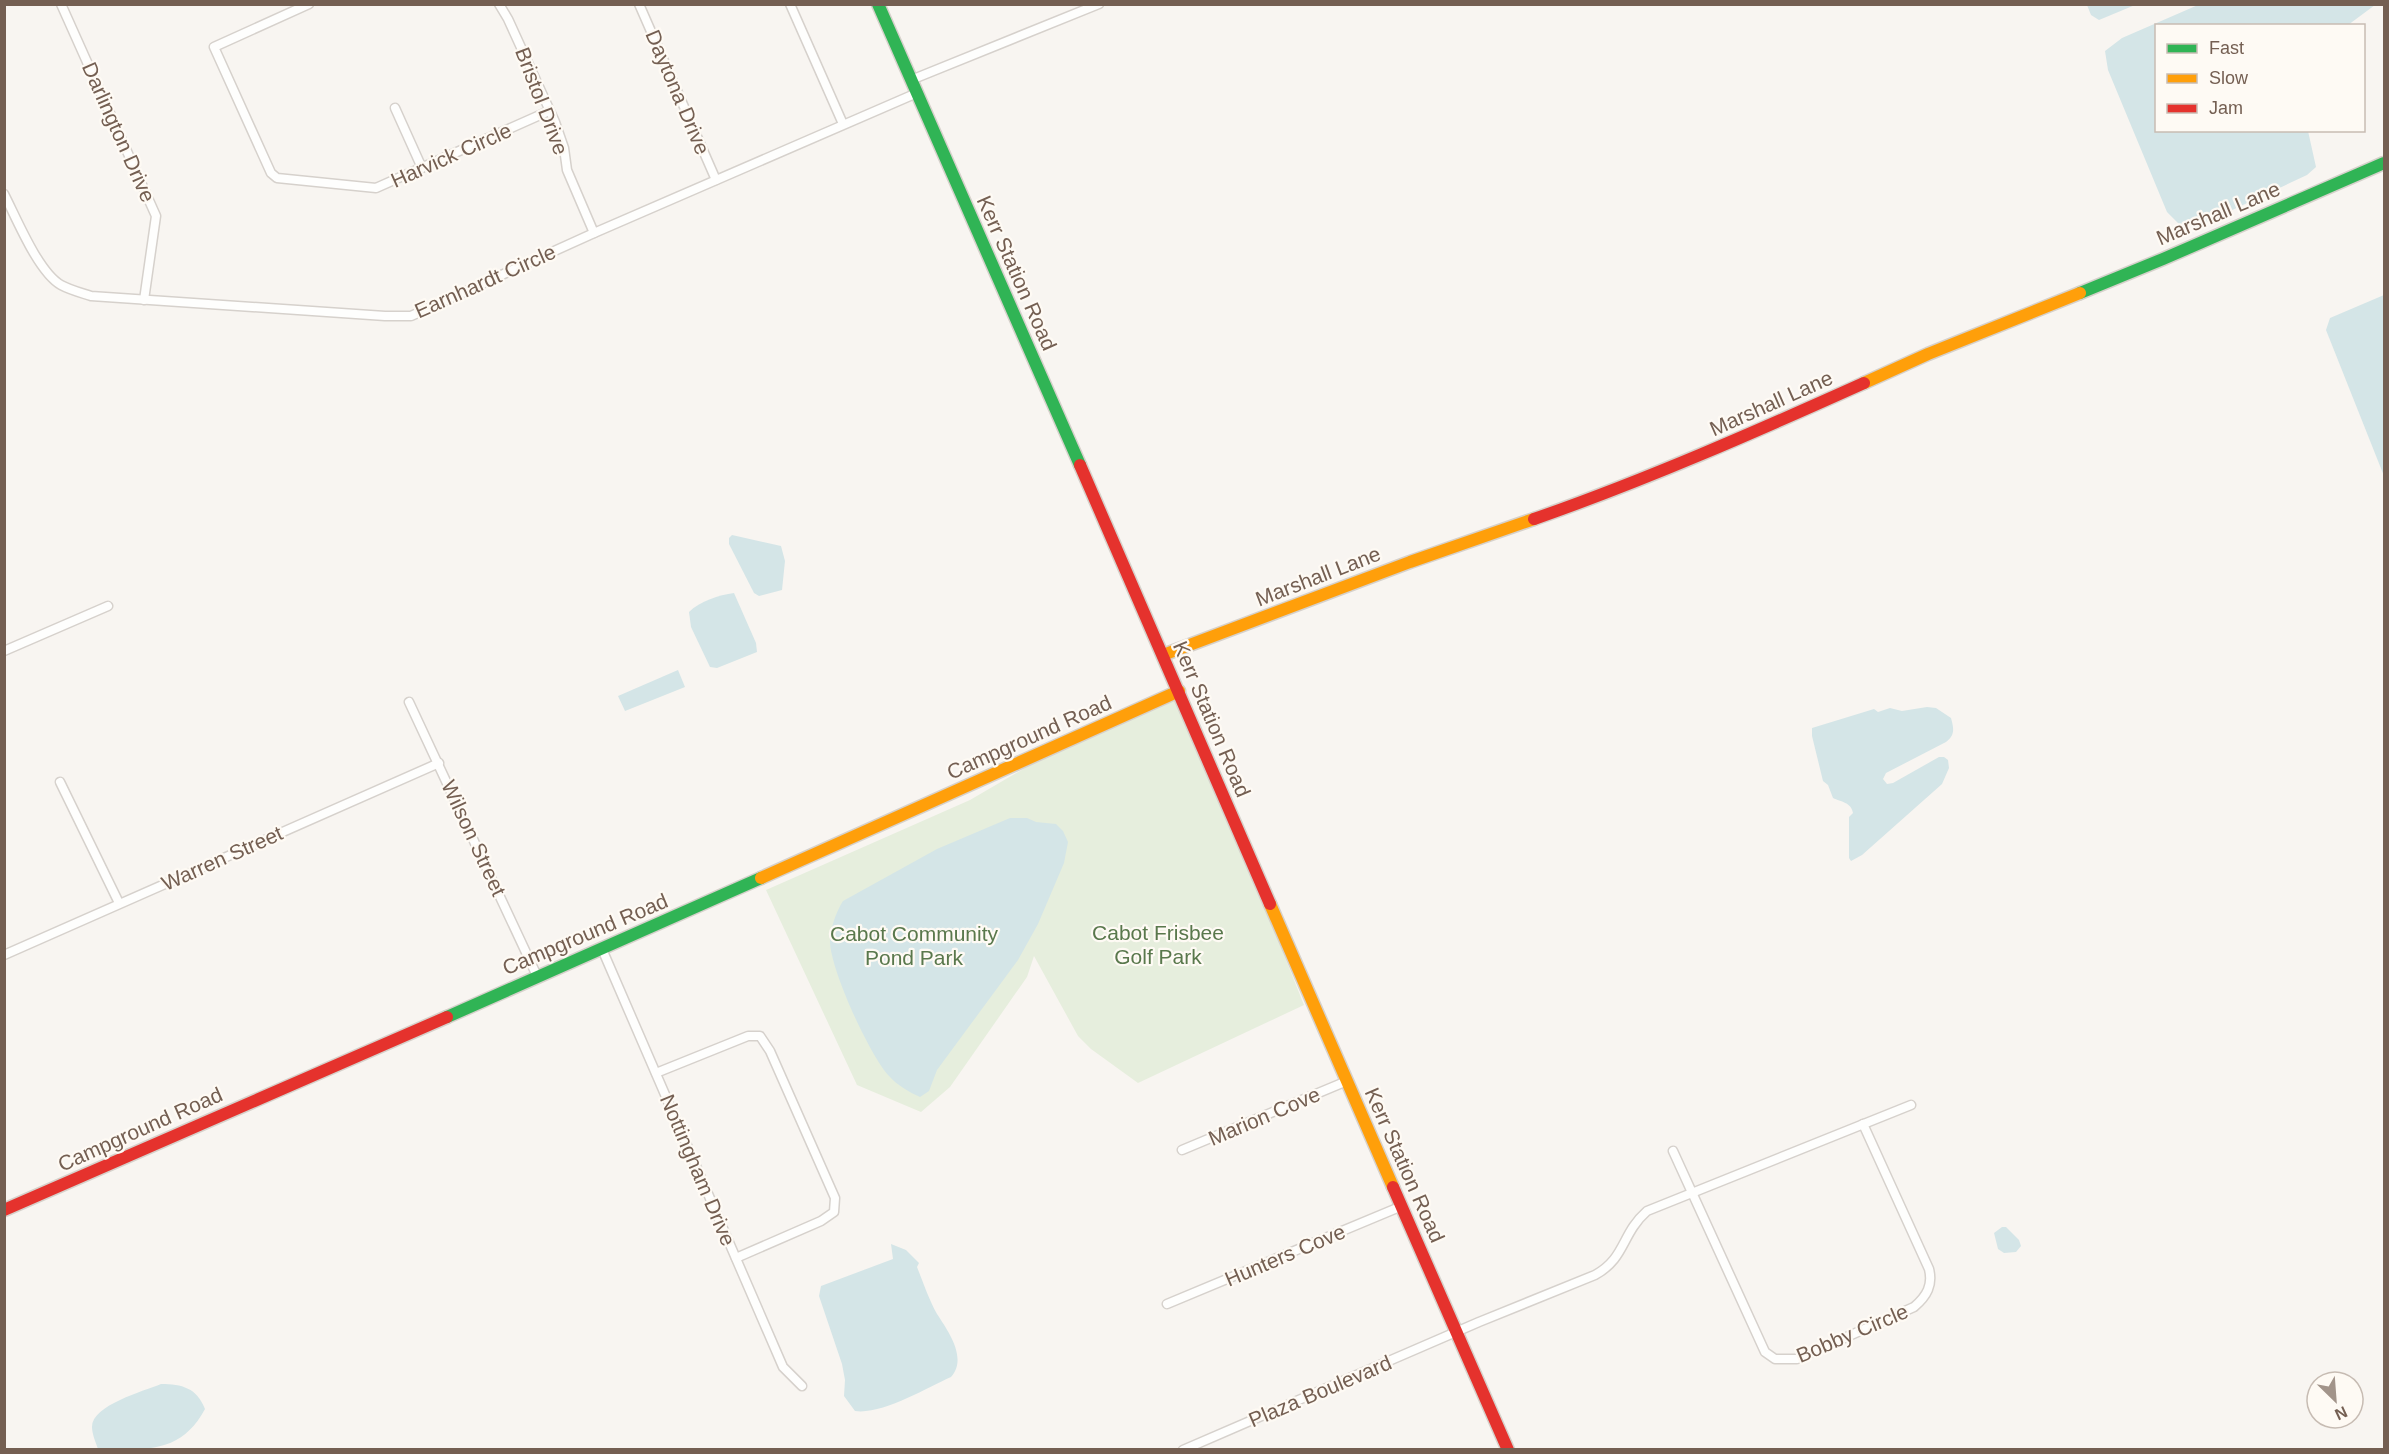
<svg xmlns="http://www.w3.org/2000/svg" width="2389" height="1454" viewBox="0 0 2389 1454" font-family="Helvetica,sans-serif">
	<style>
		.green { fill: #e6eedd }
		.water { fill: #d4e5e7 }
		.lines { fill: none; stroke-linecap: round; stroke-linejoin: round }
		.street-casing { stroke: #d6d1cc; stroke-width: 11 }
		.fast-casing { stroke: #d6d1cb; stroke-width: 15 }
		.slow-casing { stroke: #d6d1cb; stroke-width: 15 }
		.jam-casing { stroke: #d6d1cb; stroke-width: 15 }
		.street { stroke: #fefefd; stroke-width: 8 }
		.fast { stroke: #30b455; stroke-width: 12 }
		.slow { stroke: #ff9f0a; stroke-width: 12 }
		.jam { stroke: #e5322d; stroke-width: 12 }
		.labels { text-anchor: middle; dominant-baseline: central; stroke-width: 4.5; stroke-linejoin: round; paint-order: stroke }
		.street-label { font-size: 21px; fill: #745f52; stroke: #fefaf4 }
		.park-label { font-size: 21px; fill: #59784c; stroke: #fefaf4 }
	</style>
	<rect width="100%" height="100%" fill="#f8f5f1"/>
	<path class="green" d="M1179 691 1304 1005 1138 1083 1091 1049 1078 1036 1034 956 1027 977 950 1087 921 1112 857 1085 766 890 970 800 1085 733Z"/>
	<g class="water">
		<path d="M2087 5H2135L2099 20 2091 15Z"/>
		<path d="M2198 5H2375L2348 25 2156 26V130L2308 131 2316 167 2307 175 2198 226 2179 224 2167 212 2108 70 2105 51 2122 38Z"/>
		<path d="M2384 295V476L2326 330 2330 318Z"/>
		<path d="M732 535 781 546 785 561 782 590 759 596 754 593 729 544V538Z"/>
		<path d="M734 593 756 643 757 652 717 668 710 667 691 627 689 612C700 601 719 595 734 593Z"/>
		<path d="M678 670 685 687 625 711 618 696Z"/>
		<path d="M1927 707 1936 708 1951 718C1954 729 1955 735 1946 742L1886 773 1883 779 1887 784 1893 783 1939 757H1944L1948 760 1949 768 1942 784 1862 855 1851 861 1849 858V817L1853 813C1851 802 1841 802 1833 798L1828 785 1823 781 1812 736V728L1874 709 1878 712 1890 708 1902 711Z"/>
		<path d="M1010 818H1027L1036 822 1056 824 1063 831 1068 842 1064 863 1038 924 1018 960 937 1070 929 1091 920 1097C909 1092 897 1085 889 1076 870 1056 829 967 830 940 831 927 836 912 843 901L937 849Z"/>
		<path d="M2002 1227H2006L2019 1240 2021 1246 2016 1252 2004 1253 1998 1249 1994 1233Z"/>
		<path d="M891 1244 906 1250 919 1263 917 1267C923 1282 929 1300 937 1314 948 1331 968 1358 951 1377 926 1388 882 1415 855 1411L844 1396 845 1380 842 1364 819 1296 821 1286 893 1259Z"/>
		<path d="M161 1384C182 1384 197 1388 205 1409 181 1454 145 1450 98 1449 96 1443 92 1434 92 1427 92 1405 144 1391 161 1384Z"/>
	</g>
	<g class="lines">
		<g class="street-casing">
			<g id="street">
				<path d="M61 4 156 216 144 300"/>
				<path d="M309 4 214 47 271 173 277 178 376 188 549 111"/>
				<path d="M499 4 508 19 555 122 564 148 567 170 594 233"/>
				<path d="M639 4 716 180"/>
				<path d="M790 4 843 124"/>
				<path d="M911 80 1099 4"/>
				<path d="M395 108 422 168"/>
				<path d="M4 194C16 217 38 272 61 285 70 290 82 293 91 296L385 316H411L594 233 917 93"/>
				<path d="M4 651 108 606"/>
				<path d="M409 702 537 976"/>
				<path d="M60 782 119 903"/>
				<path d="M602 949 783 1367 802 1386"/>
				<path d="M4 955 439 763"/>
				<path d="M656 1073 748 1036H760L770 1051 835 1198 834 1212 821 1221 736 1258"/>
				<path d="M1182 1150 1347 1081"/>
				<path d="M1673 1151 1765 1352 1775 1359H1797L1914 1307C1927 1296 1933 1285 1929 1269L1863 1124"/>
				<path d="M1167 1304 1402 1206"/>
				<path d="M1183 1450 1479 1322 1595 1275C1626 1258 1621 1234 1647 1211L1911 1105"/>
			</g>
		</g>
		<g class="fast-casing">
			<g id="fast">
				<path d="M878 4 1080 465"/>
				<path d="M2080 293 2163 259 2384 163"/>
				<path d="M447 1017 761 878"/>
			</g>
		</g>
		<g class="slow-casing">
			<g id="slow">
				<path d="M1864 383 1928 354 2080 293"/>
				<path d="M1163 655 1410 562 1534 519"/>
				<path d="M761 878 1179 691"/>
				<path d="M1270 904 1393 1187"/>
			</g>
		</g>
		<g class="jam-casing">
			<g id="jam">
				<path d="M1080 465 1270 904"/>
				<path d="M1534 519C1646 480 1755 432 1864 383"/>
				<path d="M1393 1187 1508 1450"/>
				<path d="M4 1210 447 1017"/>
			</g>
		</g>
		<use href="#street" class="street"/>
		<use href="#fast" class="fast"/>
		<use href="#slow" class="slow"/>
		<use href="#jam" class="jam"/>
	</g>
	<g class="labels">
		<g class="street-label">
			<text transform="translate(678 92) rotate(67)">Daytona Drive</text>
			<text transform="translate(542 101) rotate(69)">Bristol Drive</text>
			<text transform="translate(119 132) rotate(66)">Darlington Drive</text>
			<text transform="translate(451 155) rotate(-24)">Harvick Circle</text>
			<text transform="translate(2218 213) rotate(-23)">Marshall Lane</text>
			<text transform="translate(1017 273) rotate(66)">Kerr Station Road</text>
			<text transform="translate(485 281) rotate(-24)">Earnhardt Circle</text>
			<text transform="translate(1771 403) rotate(-24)">Marshall Lane</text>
			<text transform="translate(1318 576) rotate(-21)">Marshall Lane</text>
			<text transform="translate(1212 719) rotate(67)">Kerr Station Road</text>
			<text transform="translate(1029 737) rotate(-24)">Campground Road</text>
			<text transform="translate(474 838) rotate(65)">Wilson Street</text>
			<text transform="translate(222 858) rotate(-24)">Warren Street</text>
			<text transform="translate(585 934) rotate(-23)">Campground Road</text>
			<text transform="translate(1264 1116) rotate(-23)">Marion Cove</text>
			<text transform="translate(140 1129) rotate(-24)">Campground Road</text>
			<text transform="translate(1405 1165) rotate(66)">Kerr Station Road</text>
			<text transform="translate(698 1170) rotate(67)">Nottingham Drive</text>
			<text transform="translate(1285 1255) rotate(-23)">Hunters Cove</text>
			<text transform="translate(1852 1333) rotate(-23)">Bobby Circle</text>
			<text transform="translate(1320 1391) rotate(-23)">Plaza Boulevard</text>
		</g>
		<g class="park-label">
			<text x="1158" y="932">Cabot Frisbee<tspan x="1158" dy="24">Golf Park</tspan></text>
			<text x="914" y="933">Cabot Community<tspan x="914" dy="24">Pond Park</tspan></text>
		</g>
	</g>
	<rect width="2389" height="1454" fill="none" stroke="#745f52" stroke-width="12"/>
	<rect x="2155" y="24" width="210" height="108" fill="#fefaf4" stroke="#c7bcb3" stroke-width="1.5"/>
	<rect x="2167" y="44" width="30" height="9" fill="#30b455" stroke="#c7bcb3" stroke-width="1.5"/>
	<text x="2209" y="54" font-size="18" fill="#745f52">Fast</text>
	<rect x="2167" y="74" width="30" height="9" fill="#ff9f0a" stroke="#c7bcb3" stroke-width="1.5"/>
	<text x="2209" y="84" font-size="18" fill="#745f52">Slow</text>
	<rect x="2167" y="104" width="30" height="9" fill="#e5322d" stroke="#c7bcb3" stroke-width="1.5"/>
	<text x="2209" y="114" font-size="18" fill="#745f52">Jam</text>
	<g transform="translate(2335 1400) rotate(155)"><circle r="28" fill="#fefaf4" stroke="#c7bcb3" stroke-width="1.5"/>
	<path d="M0-4.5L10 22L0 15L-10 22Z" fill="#a2948a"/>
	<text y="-9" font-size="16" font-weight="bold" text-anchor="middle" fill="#745f52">N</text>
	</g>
</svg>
